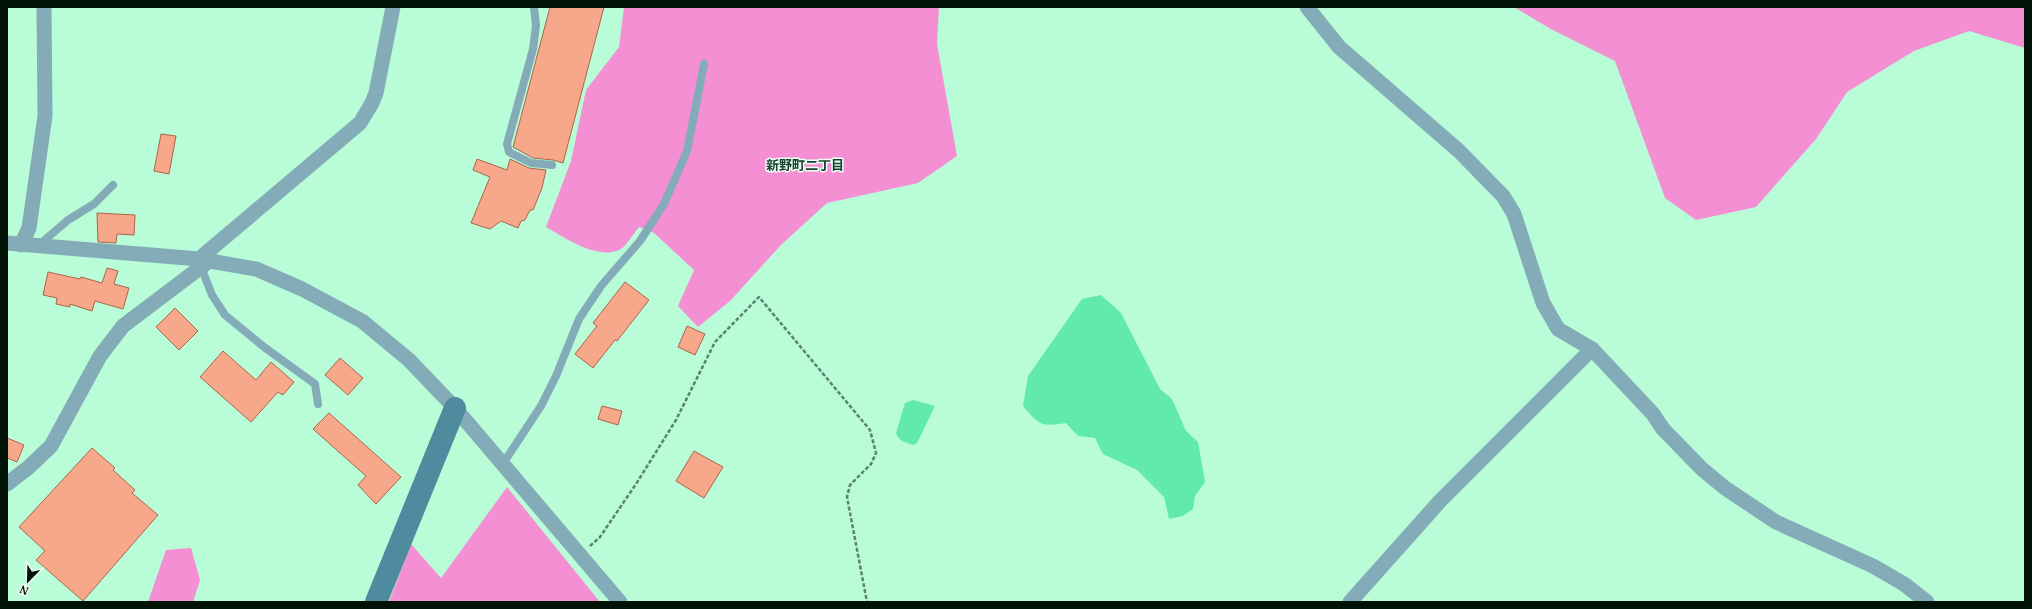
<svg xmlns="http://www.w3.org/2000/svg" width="2032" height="609" viewBox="0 0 2032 609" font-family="'PT Serif','Noto Sans JP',serif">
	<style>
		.forest { fill: #f58fd3 }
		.water { fill: #62e9ac }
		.building { fill: #f7a78a; stroke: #ad6448 }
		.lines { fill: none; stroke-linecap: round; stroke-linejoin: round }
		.path { stroke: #5a846d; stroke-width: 2.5; stroke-dasharray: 4 2; stroke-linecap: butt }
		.lane { stroke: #84abb8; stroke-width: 8 }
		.street { stroke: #84abb8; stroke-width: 15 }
		.secondary { stroke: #4e8b9f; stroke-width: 22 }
		.labels { text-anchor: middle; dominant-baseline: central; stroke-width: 3; stroke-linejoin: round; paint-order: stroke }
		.neighbourhood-label { font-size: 13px; font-weight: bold; fill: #15422e; stroke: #ecfcf3 }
	</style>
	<rect width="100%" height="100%" fill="#b9fcd8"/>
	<g class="forest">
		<path d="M624 7H939L937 44 957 156 918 183 827 203 781 245 730 301 698 327 678 306 694 270 654 233 639 227C634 233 627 245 621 249 599 261 565 238 546 227L571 161 586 90 619 47Z"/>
		<path d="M1514 7H2025V48L1969 31 1914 51 1847 92 1816 139 1756 207 1696 220 1665 198 1615 61 1549 28Z"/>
		<path d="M507 487 600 602H389L411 544 441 578Z"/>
		<path d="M191 548 200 580 193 602H148L166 550Z"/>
	</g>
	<g class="water">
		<path d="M1101 295 1121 313 1160 389 1172 399 1186 431 1198 442 1205 482 1195 496 1193 509 1183 516 1169 519 1164 497 1137 470 1103 454 1095 438 1078 436 1066 423C1041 427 1039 425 1023 406L1028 376 1082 299Z"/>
		<path d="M913 400 935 406 917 443 913 445C905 442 898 441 896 433L905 403Z"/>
	</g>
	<g class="building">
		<path d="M550 7H604L563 163 553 160 533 158 513 147Z"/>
		<path d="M161 134 176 136 169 174 154 171Z"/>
		<path d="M477 159 507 170 510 159 529 168 546 170 542 188 533 210H530L525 220 521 221 518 228 501 221 490 229 471 223 490 177 473 170Z"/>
		<path d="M97 213 135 215 134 235 117 234 116 243 98 242Z"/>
		<path d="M107 268 118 271 114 284 129 288 123 309 95 301 92 311 70 304V307L56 304 57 298 43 295 48 272 80 279 81 277 102 283Z"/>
		<path d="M625 282 649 300 617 341 615 340 593 368 575 354 597 326 593 323Z"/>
		<path d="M175 308 198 331 179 350 156 327Z"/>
		<path d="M687 326 705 334 695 355 678 347Z"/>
		<path d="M223 351 256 380 271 362 294 382 283 395 278 392 251 422 200 377Z"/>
		<path d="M340 358 363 378 348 395 325 375Z"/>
		<path d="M602 406 622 411 618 425 598 419Z"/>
		<path d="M329 413 401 477 376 504 358 485 366 476 313 429Z"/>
		<path d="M7 438 24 445 17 462 7 458Z"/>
		<path d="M92 448 115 468 113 470 135 490 132 493 158 515 83 601 36 560 45 551 19 527Z"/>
		<path d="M694 451 723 467 704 498 676 481Z"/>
	</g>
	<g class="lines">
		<path class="path" d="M590 546 600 537 636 484 676 420 715 342 759 297 870 430 876 453 871 464 850 485 847 497 867 602"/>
		<g class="lane">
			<path d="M534 7 536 26 533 49 507 144 509 152 531 163 552 165"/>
			<path d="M39 245 68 220 94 204 113 185"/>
			<path d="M201 267 212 295 225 315 264 347 315 384 318 404"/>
			<path d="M502 465 541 406 556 376 579 319 601 286 640 241 664 204 687 151 704 64"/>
		</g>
		<g class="street">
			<path d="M1307 7 1339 47 1459 151 1503 196 1514 214 1543 303 1558 329 1592 349 1653 414 1663 429 1702 469 1725 488 1776 522 1873 566 1904 584 1927 602"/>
			<path d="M7 243 199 259 256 269 302 289 362 321 409 360 455 408 620 602"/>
			<path d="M21 245 29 228 45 116 44 7"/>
			<path d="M199 259 360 123 372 103 376 93 393 7"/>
			<path d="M7 484 29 467 51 446 100 356 123 326 209 261"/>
			<path d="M1350 602 1440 501 1592 349"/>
		</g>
		<path class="secondary" d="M376 602 455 408"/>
	</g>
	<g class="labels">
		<g class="neighbourhood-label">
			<text x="805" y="165">新野町二丁目</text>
		</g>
	</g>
	<rect width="2032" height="609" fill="none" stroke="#001106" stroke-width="16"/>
	<g transform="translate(28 581) rotate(203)" stroke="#ecfcf3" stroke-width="3" paint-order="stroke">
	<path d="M0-3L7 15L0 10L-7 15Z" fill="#001106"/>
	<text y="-6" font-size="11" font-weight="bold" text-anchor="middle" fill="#001106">N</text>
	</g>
</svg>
